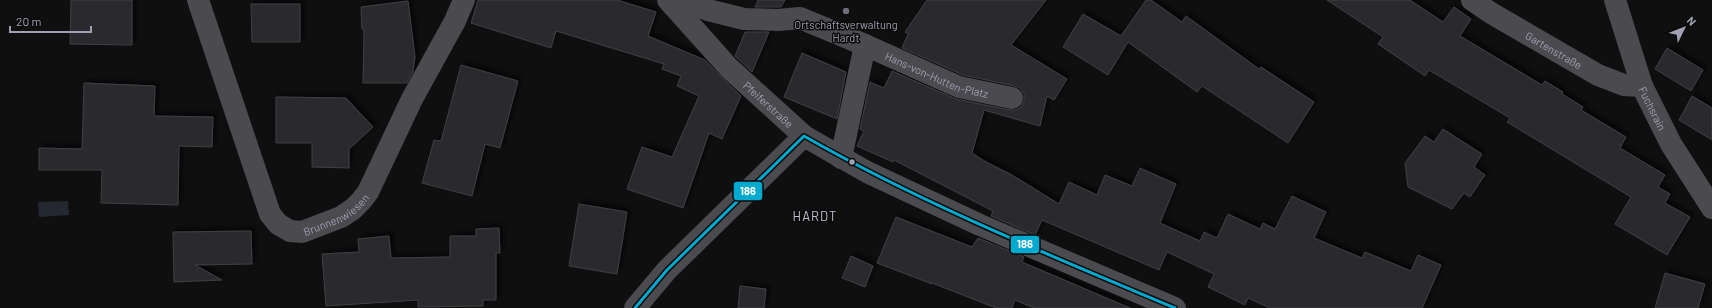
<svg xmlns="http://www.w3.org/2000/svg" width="1712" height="308" viewBox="0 0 1712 308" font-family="Barlow,sans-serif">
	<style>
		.water { fill: #232831 }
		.building { fill: #2c2c2e; stroke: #3e3f44; filter: url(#shadow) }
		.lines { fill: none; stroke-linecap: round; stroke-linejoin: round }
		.minor { stroke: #4a4a4f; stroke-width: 22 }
		.bus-1-casing { stroke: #0a0a0b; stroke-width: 6 }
		.bus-1 { stroke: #00a9ce; stroke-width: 3 }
		.poi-dot { fill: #6d6e79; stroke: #0a0a0b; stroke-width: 1.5 }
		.bus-dot { fill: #9fa1b2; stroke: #0a0a0b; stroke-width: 1.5 }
		.labels { text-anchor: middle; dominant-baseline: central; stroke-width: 3; stroke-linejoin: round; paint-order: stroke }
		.poi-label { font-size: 11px; fill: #9fa1b2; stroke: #0a0a0b }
		.street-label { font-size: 11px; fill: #9fa1b2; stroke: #0a0a0b }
		.quarter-label { font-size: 13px; letter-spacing: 1px; fill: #c0c1ce; stroke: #0a0a0b }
		.line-badge { stroke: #0a0a0b; stroke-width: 1.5 }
		.badge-label { font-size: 11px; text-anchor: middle; font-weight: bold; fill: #fff }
	</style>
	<defs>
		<filter id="shadow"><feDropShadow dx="3.5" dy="-3.5" stdDeviation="2" flood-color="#0009"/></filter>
	</defs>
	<rect width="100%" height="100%" fill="#0f0f10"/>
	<path class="water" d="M68 201 69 215 39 217 38 202Z"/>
	<g class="building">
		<path d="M71 0H132V45L70 44Z"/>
		<path d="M478 0H617L656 12 648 36 705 60 721 77 741 96 722 139 709 133 683 208 627 189 642 147 672 157 699 96 677 86 681 76 662 69 664 64 556 31 551 48 471 23Z"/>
		<path d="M758 0H785L781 7H755Z"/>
		<path d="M927 0H1046L1011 45 1067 79 1054 100 1047 96 1040 126 984 110 972 153 986 162 1012 175 1059 204 1069 182 1097 195 1105 175 1132 186 1140 168 1176 184 1160 223 1200 241 1204 232 1217 238 1228 214 1260 229 1263 223 1275 229 1292 196 1326 212 1314 238 1362 258 1365 252 1411 271 1418 255 1441 265 1422 308H1270L1248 298 1245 305 1208 287 1214 274 1167 252 1159 270 1042 220 1035 235 991 216 993 211 894 160 893 162 857 146 864 131 860 129 870 82 884 88 892 71 956 99 1010 110H1016L1021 107 1024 101V94L1020 88 1015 86 963 75 902 48 908 34 905 32Z"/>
		<path d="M1146 0H1151L1182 22 1186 16 1259 69 1261 67 1314 102 1288 143 1202 86 1197 92 1128 42 1108 75 1063 47 1083 14 1121 36Z"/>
		<path d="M1327 0H1410L1443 22 1454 7 1471 19 1460 36 1542 85 1545 81 1563 92 1562 94 1583 107 1581 110 1626 137 1620 148 1665 175 1658 187 1670 194 1665 203 1690 217 1667 255 1615 224 1631 197 1507 122 1510 118 1429 70 1425 76 1378 44 1383 37Z"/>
		<path d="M408 1 415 57 413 72 407 83H363L364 29H362L361 7Z"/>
		<path d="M251 4H300V42H252Z"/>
		<path d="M745 32H769L752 72 735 56Z"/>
		<path d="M1667 48 1703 70 1691 91 1655 69Z"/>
		<path d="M802 53 846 72 837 119 784 97Z"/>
		<path d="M461 65 518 81 500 148 485 144 472 196 422 183 434 140 441 141Z"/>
		<path d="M84 83 155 86 154 116 213 117 212 147 179 146 178 205 101 203 102 170H39V148L82 149Z"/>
		<path d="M1692 96 1712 108V140L1679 120Z"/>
		<path d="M276 97 346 98 373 127 349 149V168L312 167V143H276Z"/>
		<path d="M1443 129 1482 154 1474 167 1485 175 1470 197 1464 193 1452 209 1408 187 1405 163 1425 136 1434 142Z"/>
		<path d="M579 204 627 212 617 274 569 266Z"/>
		<path d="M896 217 972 247 978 238 1024 257 1022 262 1130 308H1034L1015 300 1012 308H996L932 283V284L877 263Z"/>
		<path d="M499 228 500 253H496V300H483V306L418 307V300L326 306 322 254 359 252 358 239 389 236 391 258 450 257V236H476V229Z"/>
		<path d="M251 231 252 264 195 265 222 280 174 282 173 232Z"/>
		<path d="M851 256 873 266 865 287 842 278Z"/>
		<path d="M1665 273 1705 284 1698 308H1655Z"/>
		<path d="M740 286 766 289 764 308H738Z"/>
	</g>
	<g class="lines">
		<g class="minor">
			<path id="s1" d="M198 0 270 214 278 224 290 231 302 232 341 217 353 209 361 201 368 192 412 99 455 21 464 0"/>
			<path id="s2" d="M668 0 729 68 804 136 867 172 980 225 1175 308"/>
			<path d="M681 0 708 10 744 19 778 20 800 18 865 45 841 158"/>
			<path id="s3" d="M1472 0 1491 13 1598 75 1624 85 1642 86"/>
			<path id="s4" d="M1615 0 1642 86 1671 144 1712 208"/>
			<path id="s5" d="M865 45 959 87 1012 98"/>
			<path d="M635 308 667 270 804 136"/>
		</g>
		<g class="bus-1-casing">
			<path id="bus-1" d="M635 308 667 270 804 136C923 204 1049 255 1175 308"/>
		</g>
		<use href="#bus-1" class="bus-1"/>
	</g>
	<circle class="poi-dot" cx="846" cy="11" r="4"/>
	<circle class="bus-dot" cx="852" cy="162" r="3.5"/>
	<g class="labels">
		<g class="poi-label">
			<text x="846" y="24">Ortschaftsverwaltung<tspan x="846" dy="13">Hardt</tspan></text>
		</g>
		<g class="street-label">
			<text stroke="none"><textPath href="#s3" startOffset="96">Gartenstraße</textPath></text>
			<text stroke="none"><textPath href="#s5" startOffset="78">Hans-von-Hutten-Platz</textPath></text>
			<text stroke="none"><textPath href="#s2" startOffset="145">Pfeiferstraße</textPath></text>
			<text stroke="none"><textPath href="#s4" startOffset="115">Fuchsrain</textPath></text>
			<text stroke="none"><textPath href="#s1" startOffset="303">Brunnenwiesen</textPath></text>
		</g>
		<g class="quarter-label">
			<text x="815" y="216">HARDT</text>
		</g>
	</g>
	<g class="line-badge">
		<rect x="733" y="181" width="30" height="20" rx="4" fill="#00a9ce"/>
		<rect x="1010" y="235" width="30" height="19" rx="4" fill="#00a9ce"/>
	</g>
	<g class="badge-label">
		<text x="748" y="195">186</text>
		<text x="1025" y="248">186</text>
	</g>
	<g transform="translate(1684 28) rotate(47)" stroke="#0a0a0b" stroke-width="3" paint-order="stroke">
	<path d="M0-3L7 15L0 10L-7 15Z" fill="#9fa1b2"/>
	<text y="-6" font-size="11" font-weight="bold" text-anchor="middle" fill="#9fa1b2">N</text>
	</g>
	<path d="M10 26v6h81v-6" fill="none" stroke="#9fa1b2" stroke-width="2"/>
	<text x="16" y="26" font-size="12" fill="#9fa1b2" stroke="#0a0a0b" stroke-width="3" paint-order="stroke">20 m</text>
</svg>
